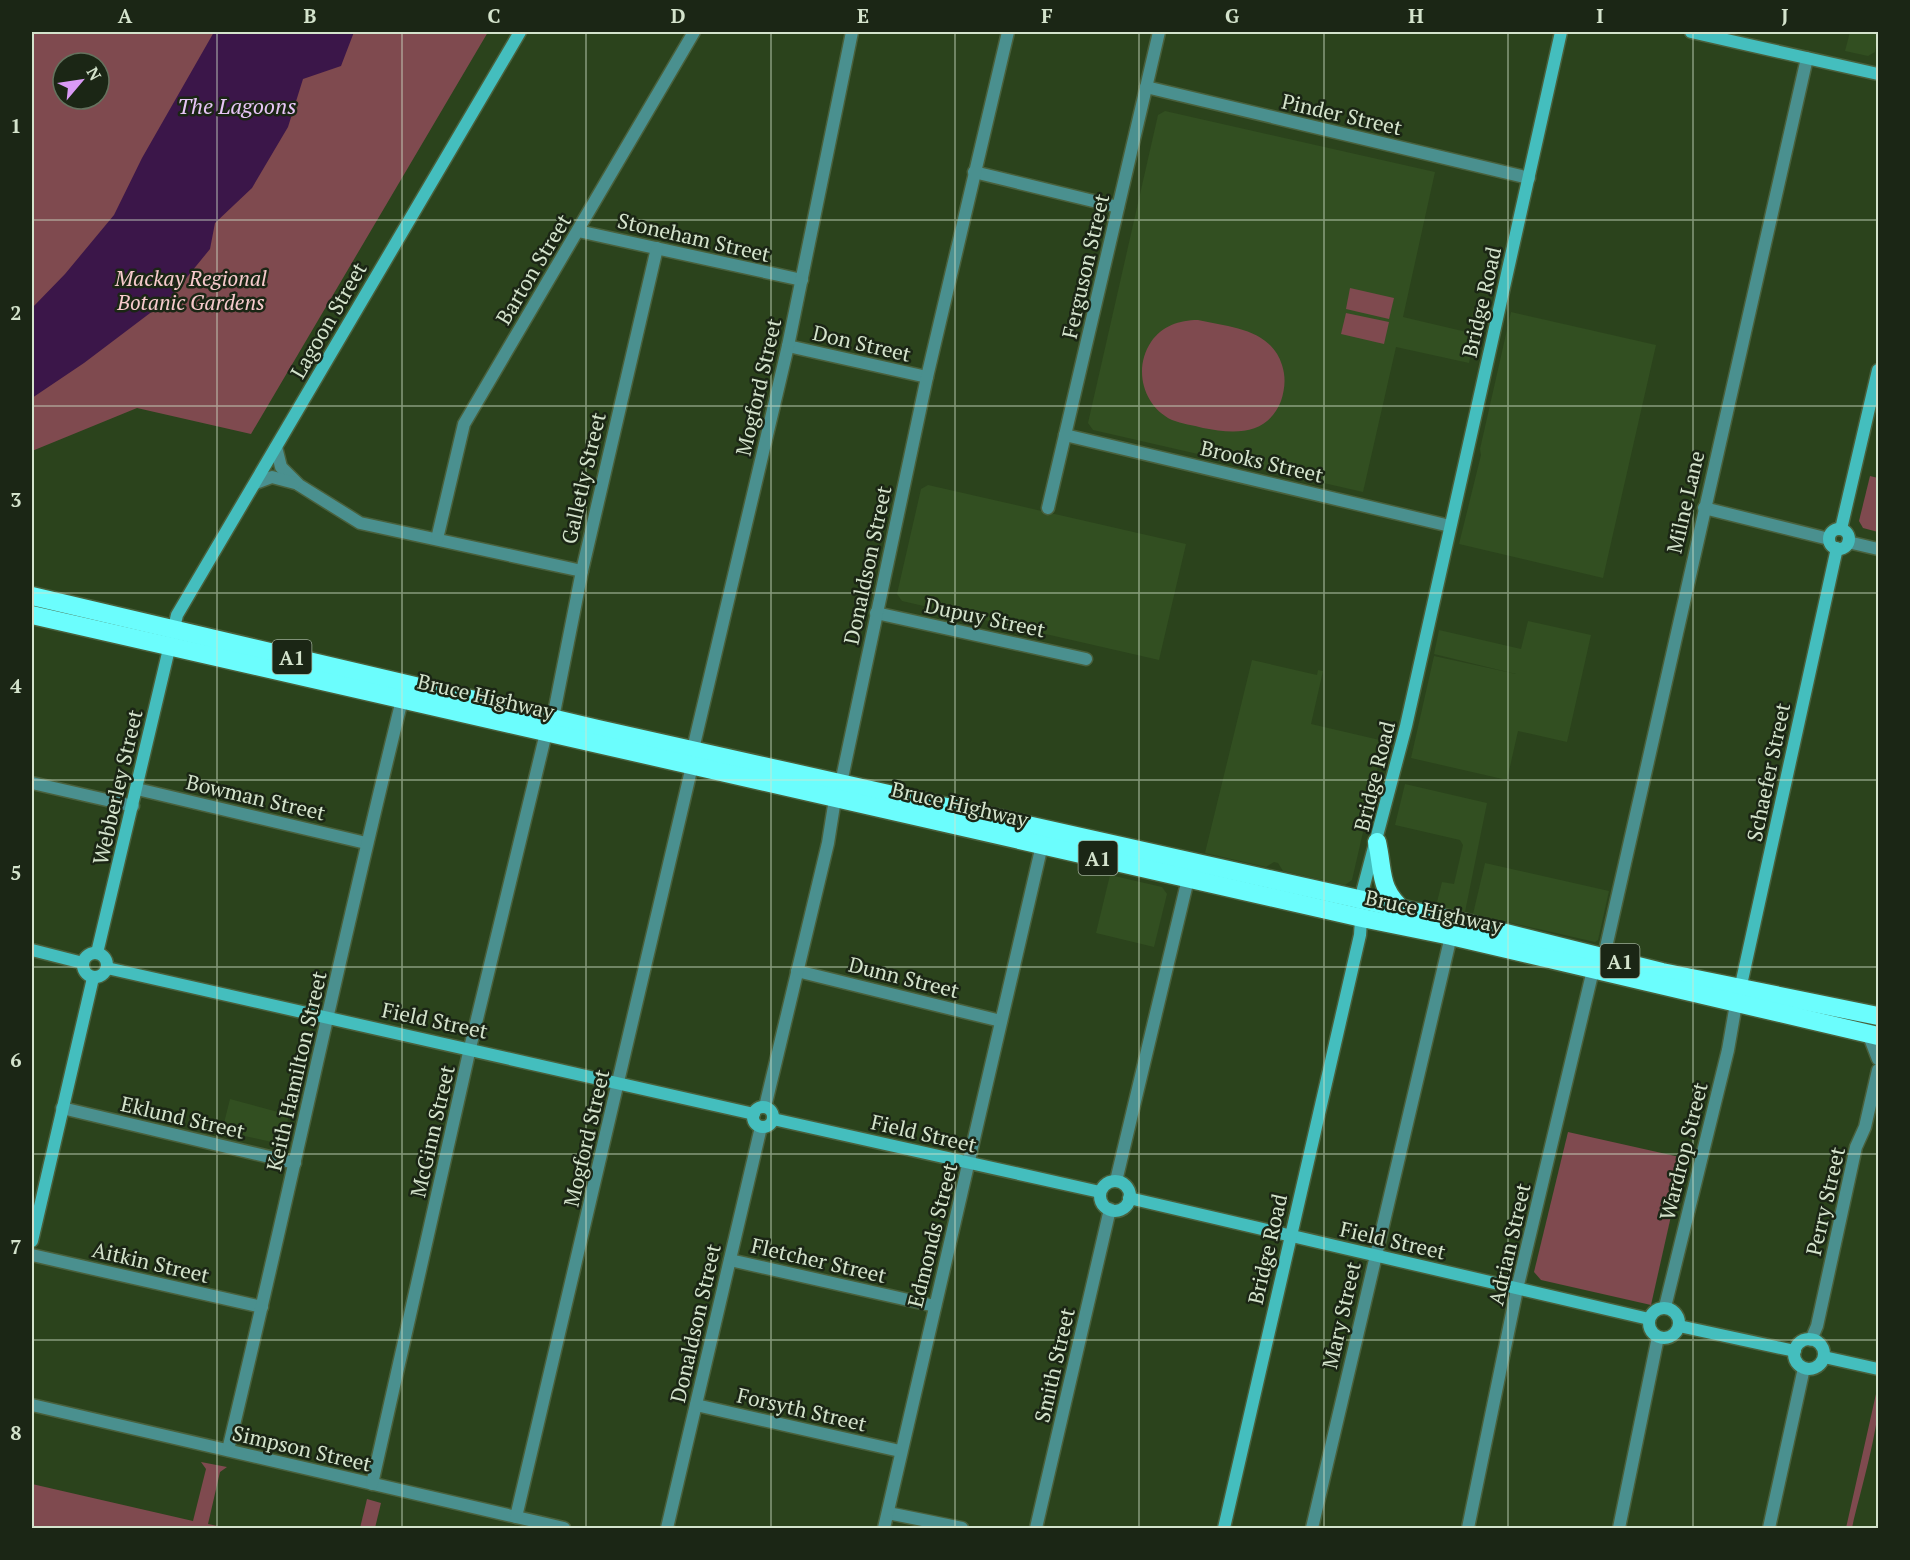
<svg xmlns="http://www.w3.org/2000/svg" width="1910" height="1560" viewBox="0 0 1910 1560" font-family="'PT Serif',serif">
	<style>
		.built { fill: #324f21 }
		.green { fill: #7f4a4f; fill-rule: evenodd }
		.water { fill: #3b1649 }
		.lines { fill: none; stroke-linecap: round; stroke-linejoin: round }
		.street-casing { stroke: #49603c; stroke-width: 15 }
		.secondary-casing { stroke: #49603c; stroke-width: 15 }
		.highway-casing { stroke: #49603c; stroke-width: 21 }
		.street { stroke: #4a908f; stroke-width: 12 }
		.secondary { stroke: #44bebe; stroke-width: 12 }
		.highway { stroke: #6bfdfd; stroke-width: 18 }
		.grid { fill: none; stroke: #d4e3cc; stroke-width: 1.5; stroke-opacity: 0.55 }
		.labels { text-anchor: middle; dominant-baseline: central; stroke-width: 5; stroke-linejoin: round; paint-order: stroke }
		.shield { fill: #1b2615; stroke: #9caa95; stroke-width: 1.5 }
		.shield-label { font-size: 20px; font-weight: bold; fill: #d4e3cc }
		.street-label { font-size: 21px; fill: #d4e3cc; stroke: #1b2615 }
		.park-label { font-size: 21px; font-style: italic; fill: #f7cbcd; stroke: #1b2615 }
		.water-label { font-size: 22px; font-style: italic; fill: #e7c5f6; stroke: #1b2615 }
		.neatline { fill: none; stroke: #d4e3cc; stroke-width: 2 }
		.grid-label { font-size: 20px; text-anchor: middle; font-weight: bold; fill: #d4e3cc }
	</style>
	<rect width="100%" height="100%" fill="#2b431c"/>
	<g class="built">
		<path d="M1850 32H1878L1875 52 1868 56 1845 51Z"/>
		<path d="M1165 111 1435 172 1403 317 1475 334 1469 363 1396 347 1363 492 1093 430 1088 423 1158 115Z"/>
		<path d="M1511 312 1656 345 1603 578 1459 544 1481 455 1480 449Z"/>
		<path d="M928 485 1186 544 1159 660 902 601 897 594 921 489Z"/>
		<path d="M1528 621 1591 635 1567 742 1518 731 1507 780 1411 758 1434 656 1516 674 1434 654 1439 630 1521 649Z"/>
		<path d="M1252 660 1317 675 1318 670 1323 671 1311 724 1384 741 1352 880 1345 885 1283 871 1278 863 1274 862 1266 867 1205 853Z"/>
		<path d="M1405 784 1487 803 1465 912 1436 906 1442 882 1454 884 1463 845 1460 840 1395 825Z"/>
		<path d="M1485 863 1609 891 1598 940 1595 942 1473 914Z"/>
		<path d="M1110 875 1162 887 1167 894 1154 947 1096 933Z"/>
		<path d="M230 1099 289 1115 283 1139 276 1143 222 1131Z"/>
	</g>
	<g class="green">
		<path d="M32 32H488L251 434 137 408 32 451ZM63 63H99V99H63Z"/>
		<path d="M1350 288 1394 298 1389 319 1346 309Z"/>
		<path d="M1346 313 1389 322 1384 344 1341 334Z"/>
		<path d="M1198 320C1230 327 1271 329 1282 365 1286 377 1285 389 1281 401 1267 436 1234 434 1203 428 1193 425 1182 424 1172 420 1143 406 1133 369 1151 342 1162 326 1179 320 1198 320Z"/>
		<path d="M1870 476 1878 478V532L1863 528 1859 521Z"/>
		<path d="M1568 1132 1684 1158 1651 1305 1541 1280 1534 1272Z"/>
		<path d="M1878 1385C1884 1415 1859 1495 1852 1528H1846Z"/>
		<path d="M201 1462 227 1467 220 1472 208 1524 227 1528H32V1484L193 1521 206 1469Z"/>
		<path d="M367 1499 381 1503 375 1528H360Z"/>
	</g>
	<path class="water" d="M214 32H354L341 66 303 79 288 127 252 188 215 223 210 249 170 298 84 363 32 398V308L65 274 114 215 142 158Z"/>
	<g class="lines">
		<g class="street-casing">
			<g id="street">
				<path d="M1146 87 1529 178"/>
				<path d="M974 172 1118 207"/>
				<path d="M578 231 802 280"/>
				<path d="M788 346 927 377"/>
				<path d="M1065 435 1450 526"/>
				<path d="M276 447 281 467 299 485 360 523 582 571"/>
				<path d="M256 483 272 477 295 483"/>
				<path d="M1048 508 1159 32"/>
				<path d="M1704 508 1829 539"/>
				<path d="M437 539 464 424 694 32"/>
				<path d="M1848 542 1878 549"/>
				<path d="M876 613 1086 659"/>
				<path d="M693 749 788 346 852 32"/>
				<path d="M32 783 133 806"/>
				<path d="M137 789 366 843"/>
				<path d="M1604 956 1807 58"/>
				<path d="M797 971 1001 1021"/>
				<path d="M1868 1033 1878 1059"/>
				<path d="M765 1107 828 843 835 799 841 783 927 377 1008 32"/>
				<path d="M62 1108 295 1163"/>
				<path d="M1116 1181 1188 879"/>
				<path d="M32 1255 262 1307"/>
				<path d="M730 1260 935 1306"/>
				<path d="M1665 1307 1728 1050 1736 1004"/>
				<path d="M1811 1340 1817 1326 1856 1147 1865 1127 1878 1070"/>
				<path d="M32 1405 564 1528"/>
				<path d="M696 1405 900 1451"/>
				<path d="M228 1450C288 1201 340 949 402 700"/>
				<path d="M372 1484 470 1048 546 733 553 718 582 571 657 248"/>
				<path d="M888 1513 962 1528"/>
				<path d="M516 1517 692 766"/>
				<path d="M667 1528 761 1127"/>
				<path d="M884 1528 1042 845"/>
				<path d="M1036 1528 1110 1209"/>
				<path d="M1312 1528 1451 936"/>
				<path d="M1468 1528 1517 1289 1593 970"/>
				<path d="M1619 1528 1658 1337"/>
				<path d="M1769 1528 1804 1368"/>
			</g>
		</g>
		<g class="secondary-casing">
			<g id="secondary">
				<path d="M1691 32 1878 74"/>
				<path d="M1841 529 1878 370"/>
				<circle cx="1839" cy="539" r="10"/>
				<path d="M32 950 83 963"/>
				<circle cx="95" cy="965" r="12"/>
				<path d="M97 953 177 615 520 32"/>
				<path d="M107 968 754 1114"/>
				<path d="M1739 994 1837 548"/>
				<circle cx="763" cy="1117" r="10"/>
				<path d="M773 1119 1100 1192"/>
				<circle cx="1115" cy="1196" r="15"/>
				<path d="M1129 1198 1649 1319"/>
				<path d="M32 1241 93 978"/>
				<circle cx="1664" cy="1323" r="15"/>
				<path d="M1679 1326 1795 1351"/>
				<circle cx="1809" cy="1354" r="15"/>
				<path d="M1824 1357 1878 1369"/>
				<path d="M1224 1528 1360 935 1363 889 1406 726 1561 32"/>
			</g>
		</g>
		<g class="highway-casing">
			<g id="highway">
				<path d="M32 596 598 729 1466 923 1662 972 1878 1016"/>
				<path d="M32 615 1362 918 1451 936 1878 1036"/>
				<path d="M1377 842C1384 873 1378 889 1405 912"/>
			</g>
		</g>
		<use href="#street" class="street"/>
		<use href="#secondary" class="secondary"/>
		<use href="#highway" class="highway"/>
	</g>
	<path class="grid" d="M217 32V1528M402 32V1528M586 32V1528M771 32V1528M955 32V1528M1139 32V1528M1324 32V1528M1508 32V1528M1693 32V1528M32 220H1878M32 406H1878M32 593H1878M32 780H1878M32 967H1878M32 1154H1878M32 1340H1878"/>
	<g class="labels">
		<g class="shield">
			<rect x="272.5" y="640" width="39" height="34" rx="4.5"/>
			<rect x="1078.5" y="841" width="39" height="34" rx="4.5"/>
			<rect x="1600.5" y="944" width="39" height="34" rx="4.5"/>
		</g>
		<g class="shield-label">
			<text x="292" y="657">A1</text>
			<text x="1098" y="858">A1</text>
			<text x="1620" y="961">A1</text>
		</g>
		<g class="street-label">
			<text transform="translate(1342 114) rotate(13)">Pinder Street</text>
			<text transform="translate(694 237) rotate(13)">Stoneham Street</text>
			<text transform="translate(1085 266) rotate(-77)">Ferguson Street</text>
			<text transform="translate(533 269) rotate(-59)">Barton Street</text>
			<text transform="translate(1481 302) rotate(-77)">Bridge Road</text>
			<text transform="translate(328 320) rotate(-60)">Lagoon Street</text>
			<text transform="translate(862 343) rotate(13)">Don Street</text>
			<text transform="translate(758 387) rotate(-77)">Mogford Street</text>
			<text transform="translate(1262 461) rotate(13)">Brooks Street</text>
			<text transform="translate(583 478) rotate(-77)">Galletly Street</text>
			<text transform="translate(1685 502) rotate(-77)">Milne Lane</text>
			<text transform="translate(867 565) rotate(-78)">Donaldson Street</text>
			<text transform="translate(985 617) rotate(12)">Dupuy Street</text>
			<text transform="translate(486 696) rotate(13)">Bruce Highway</text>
			<text transform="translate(1768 772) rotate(-78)">Schaefer Street</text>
			<text transform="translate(1374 776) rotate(-76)">Bridge Road</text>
			<text transform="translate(117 787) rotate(-77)">Webberley Street</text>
			<text transform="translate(256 797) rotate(13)">Bowman Street</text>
			<text transform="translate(960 804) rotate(13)">Bruce Highway</text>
			<text transform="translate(1434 911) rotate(12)">Bruce Highway</text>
			<text transform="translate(904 977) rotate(14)">Dunn Street</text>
			<text transform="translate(435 1020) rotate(12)">Field Street</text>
			<text transform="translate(296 1071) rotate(-77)">Keith Hamilton Street</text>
			<text transform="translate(183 1117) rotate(13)">Eklund Street</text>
			<text transform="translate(432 1131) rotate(-77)">McGinn Street</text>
			<text transform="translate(924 1133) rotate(13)">Field Street</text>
			<text transform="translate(586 1138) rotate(-77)">Mogford Street</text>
			<text transform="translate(1683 1151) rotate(-76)">Wardrop Street</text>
			<text transform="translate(1825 1201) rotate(-77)">Perry Street</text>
			<text transform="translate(932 1235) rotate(-76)">Edmonds Street</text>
			<text transform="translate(1393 1240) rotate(13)">Field Street</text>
			<text transform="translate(1509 1244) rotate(-77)">Adrian Street</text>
			<text transform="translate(1267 1249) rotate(-77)">Bridge Road</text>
			<text transform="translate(819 1260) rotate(13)">Fletcher Street</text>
			<text transform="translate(151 1262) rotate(13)">Aitkin Street</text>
			<text transform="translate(1341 1315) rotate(-77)">Mary Street</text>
			<text transform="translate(695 1323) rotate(-77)">Donaldson Street</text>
			<text transform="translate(1054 1365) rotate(-77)">Smith Street</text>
			<text transform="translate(802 1409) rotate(13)">Forsyth Street</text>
			<text transform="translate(302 1448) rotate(13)">Simpson Street</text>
		</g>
		<g class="park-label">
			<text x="191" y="278">Mackay Regional<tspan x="191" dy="24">Botanic Gardens</tspan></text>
		</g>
		<g class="water-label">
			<text x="237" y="105">The Lagoons</text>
		</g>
	</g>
	<rect width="1910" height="1560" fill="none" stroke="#1b2615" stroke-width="66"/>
	<g transform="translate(81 81) rotate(61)"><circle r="28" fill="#1b2615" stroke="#65725e" stroke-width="1.5"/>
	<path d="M0-4.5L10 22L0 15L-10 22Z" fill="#da9af6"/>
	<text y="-9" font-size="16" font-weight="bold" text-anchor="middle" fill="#d4e3cc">N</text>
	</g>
	<rect x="33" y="33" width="1844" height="1494" class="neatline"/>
	<g class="grid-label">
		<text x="125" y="23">A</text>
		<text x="310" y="23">B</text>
		<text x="494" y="23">C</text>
		<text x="678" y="23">D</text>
		<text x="863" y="23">E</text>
		<text x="1047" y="23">F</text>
		<text x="1232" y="23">G</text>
		<text x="1416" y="23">H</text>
		<text x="1600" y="23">I</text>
		<text x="1785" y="23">J</text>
		<text x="16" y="133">1</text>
		<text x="16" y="320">2</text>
		<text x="16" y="507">3</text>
		<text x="16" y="693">4</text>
		<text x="16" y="880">5</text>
		<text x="16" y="1067">6</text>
		<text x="16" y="1254">7</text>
		<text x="16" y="1440">8</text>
	</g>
</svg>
